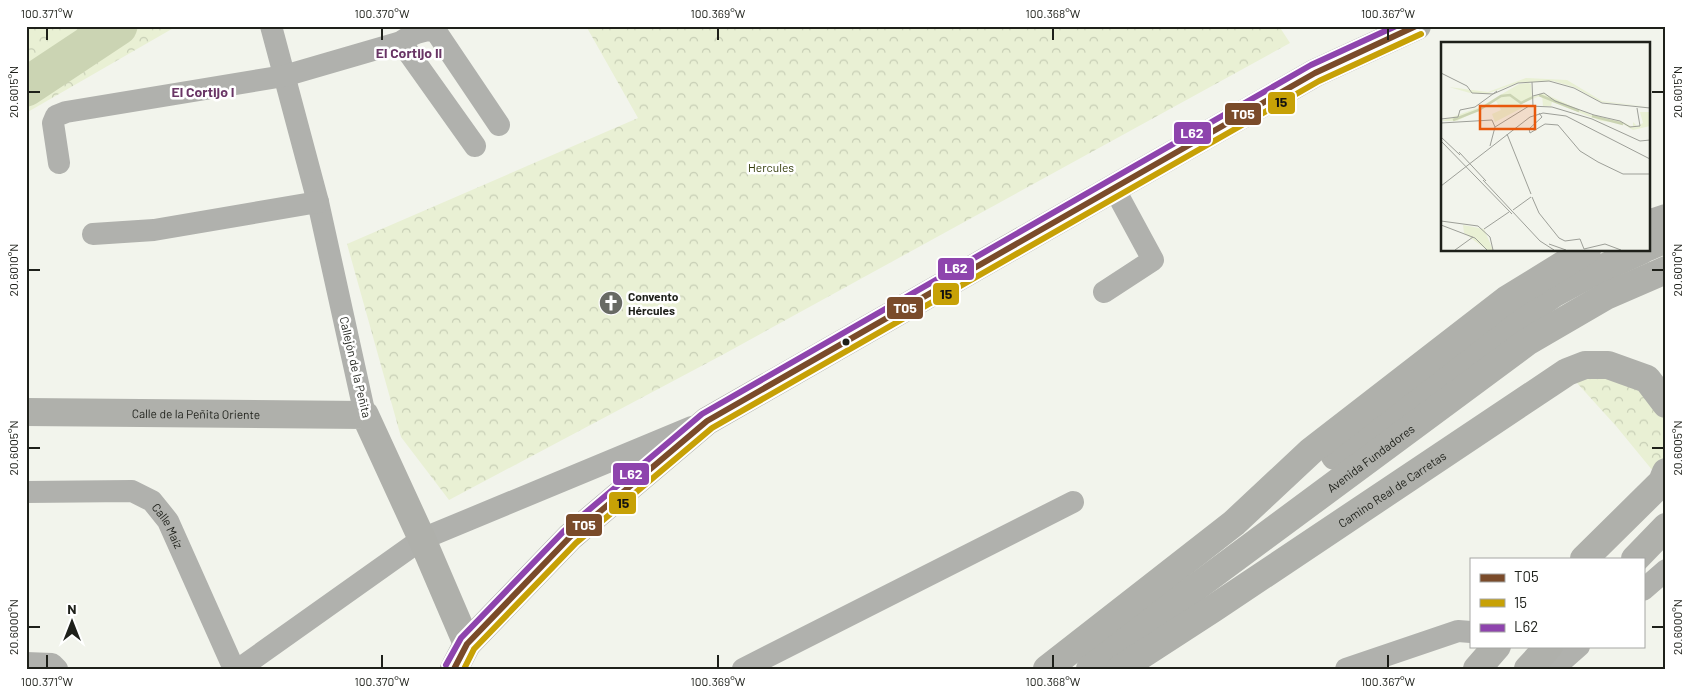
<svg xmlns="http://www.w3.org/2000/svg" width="1692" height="695" viewBox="0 0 1692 695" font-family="Barlow,sans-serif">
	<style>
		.park { fill: url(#park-crowns) }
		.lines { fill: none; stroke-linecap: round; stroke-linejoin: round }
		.river { stroke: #cbd4b3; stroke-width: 39 }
		.street { stroke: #b0b1ad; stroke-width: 22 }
		.secondary { stroke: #afb0ab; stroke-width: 28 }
		.bus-1-casing { stroke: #fff; stroke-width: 10 }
		.bus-2-casing { stroke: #fff; stroke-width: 10 }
		.bus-3-casing { stroke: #fff; stroke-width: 10 }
		.bus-1 { stroke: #7a4b2a; stroke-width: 6 }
		.bus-2 { stroke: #c7a106; stroke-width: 6 }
		.bus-3 { stroke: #8e44ad; stroke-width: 6 }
		.ticks { fill: none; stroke: #1e201a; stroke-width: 2 }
		.bus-dot { fill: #1e201a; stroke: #fff; stroke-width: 2 }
		.labels { text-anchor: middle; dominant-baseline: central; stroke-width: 5; stroke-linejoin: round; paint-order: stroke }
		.park-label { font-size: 12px; fill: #313b08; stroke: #fff }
		.poi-label { font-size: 12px; font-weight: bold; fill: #1e201a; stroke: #fff; text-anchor: start }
		.street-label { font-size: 12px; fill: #1e201a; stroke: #fff }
		.neighbourhood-label { font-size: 14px; font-weight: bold; fill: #693565; stroke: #fff }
		.inset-river { fill: none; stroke: #cbd4b3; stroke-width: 2.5 }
		.inset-road { fill: none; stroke: #9d9f98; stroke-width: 1 }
		.view { fill: #e8590c; fill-opacity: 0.15; stroke: #e8590c; stroke-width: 2.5 }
		.inset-edge { fill: none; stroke: #1e201a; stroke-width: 2.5 }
		.line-badge { stroke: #fff; stroke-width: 2 }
		.badge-label { font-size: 14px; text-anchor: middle; font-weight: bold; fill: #fff }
		.pale-badge-label { font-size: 14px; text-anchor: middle; font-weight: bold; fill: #111 }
		.neatline { fill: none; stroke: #1e201a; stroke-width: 2 }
		.ticks-label { font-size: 12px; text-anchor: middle; fill: #1e201a }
	</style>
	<defs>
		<pattern id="park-crowns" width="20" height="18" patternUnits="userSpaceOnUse" patternTransform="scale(1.25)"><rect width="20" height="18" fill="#e9f0d4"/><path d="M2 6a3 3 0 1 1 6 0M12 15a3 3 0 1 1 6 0" fill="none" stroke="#c7ceb5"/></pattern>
	</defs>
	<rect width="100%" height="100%" fill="#f2f4ec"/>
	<g class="park">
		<path d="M26 26H177L26 113Z"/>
		<path d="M586 26H1279L1290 43 724 354 449 500 401 437 347 244 638 118Z"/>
		<path d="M1608 365 1666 404V472L1662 482 1616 426 1567 372Z"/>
	</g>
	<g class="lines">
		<path class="river" d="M26 87 118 26"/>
		<g class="street">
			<path d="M271 26 318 202 365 415"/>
			<path d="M401 42 475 146"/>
			<path d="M59 163 53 123 56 116 66 112 284 76 401 42C412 34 421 30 435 30L499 125"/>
			<path d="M93 234 154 230 318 202"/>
			<path d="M1104 292 1153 260 1114 188"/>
			<path id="s1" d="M26 492 132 491 152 501 168 521 234 669"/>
			<path d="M1643 590 1666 570"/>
			<path d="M26 663 52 664 57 669"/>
			<path d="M239 669 422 539 692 427"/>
			<path d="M743 669 1073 502"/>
			<path d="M1346 669 1458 631 1471 632"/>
			<path d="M1553 669 1579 646"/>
		</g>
		<g class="secondary">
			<path d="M1648 224 1666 218"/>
			<path d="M1648 247 1666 239"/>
			<path id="s2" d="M26 412 365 415 422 539 467 644"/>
			<path d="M1335 456 1488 340 1553 294 1590 274 1642 250"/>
			<path d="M1584 559 1662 482 1666 472"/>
			<path d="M1635 559 1666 527"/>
			<path d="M454 669 467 644 570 537 707 421 1315 73 1417 26"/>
			<path d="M1047 669 1234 523 1311 451 1506 300 1587 250"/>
			<path id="s3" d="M1090 669 1195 588 1527 342 1606 296 1666 270"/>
			<path id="s4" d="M1120 669 1214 608 1567 372 1585 365H1608L1647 379 1666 404"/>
			<path d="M1477 669 1497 646"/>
			<path d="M1528 669 1549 646"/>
		</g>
		<g class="bus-1-casing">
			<path id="bus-1" d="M454 669 467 644 570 537 707 421 1315 73 1416 26"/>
		</g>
		<g class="bus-2-casing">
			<path id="bus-2" d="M464 669 474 649 576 543 712 428 1319 81 1421 34"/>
		</g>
		<g class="bus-3-casing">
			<path id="bus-3" d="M446 665 461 638 564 531 702 414 1311 65 1396 26"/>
		</g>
		<use href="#bus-1" class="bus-1"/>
		<use href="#bus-2" class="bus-2"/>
		<use href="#bus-3" class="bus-3"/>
	</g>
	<path class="ticks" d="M47 28V40M382 28V40M718 28V40M1053 28V40M1388 28V40M28 92H40M1652 92H1664M28 270H40M1652 270H1664M28 448H40M1652 448H1664M28 627H40M1652 627H1664M47 655V668M382 655V668M718 655V668M1053 655V668M1388 655V668"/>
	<defs>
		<g id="church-disc" transform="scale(1.25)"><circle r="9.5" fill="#686a64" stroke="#fff"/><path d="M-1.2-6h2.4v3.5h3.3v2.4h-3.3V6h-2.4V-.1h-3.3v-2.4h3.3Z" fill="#fff"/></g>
	</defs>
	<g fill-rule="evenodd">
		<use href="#church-disc" x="611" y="303"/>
	</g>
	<circle class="bus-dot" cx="846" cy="342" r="4.5"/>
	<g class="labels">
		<g class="park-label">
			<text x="771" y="167">Hercules</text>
		</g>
		<g class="poi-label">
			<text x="628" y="296">Convento<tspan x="628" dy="14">Hércules</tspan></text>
		</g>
		<g class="street-label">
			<text transform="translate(356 367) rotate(77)">Callejón de la Peñita</text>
			<text stroke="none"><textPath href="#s2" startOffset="170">Calle de la Peñita Oriente</textPath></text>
			<text stroke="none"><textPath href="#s3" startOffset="351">Avenida Fundadores</textPath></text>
			<text stroke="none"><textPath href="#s4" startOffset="326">Camino Real de Carretas</textPath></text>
			<text stroke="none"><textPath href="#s1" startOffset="158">Calle Maíz</textPath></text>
		</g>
		<g class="neighbourhood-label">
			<text x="409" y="52">El Cortijo II</text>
			<text x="203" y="91">El Cortijo I</text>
		</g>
	</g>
	<g transform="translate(1441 42)">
		<rect width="209" height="209" fill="#f2f4ec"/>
		<path d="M85 36 126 38 161 59 209 65 160 60 133 45 112 39 77 41 45 52 29 51 8 45 47 50ZM87 41 90 42 91 55 102 51 159 77 180 79 192 85V80L196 84 202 81 199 70H208L209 84 192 88 180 81 160 79 111 60 110 64H102L101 53 80 62 81 66 54 80 51 72 60 68 55 59 16 79H0L39 65 78 42ZM22 183 43 187 52 208H46L23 191Z" fill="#e9f0d4"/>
		<path class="inset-river" d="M98 53 138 69M151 74 182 82M12 78 38 68 60 54 69 53 80 61 92 55"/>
		<path class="inset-road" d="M0 31 26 44 31 51 52 52 77 41 108 39 133 46 161 61 209 66M91 40 92 64M92 54 103 51 114 59 153 73M98 71 101 75 88 87 89 91 104 82 117 83 139 109 157 120 182 132H209M153 73 179 79 189 85 199 84 196 66M0 77 17 75 19 68 34 65 56 49M0 81 51 78 54 85 49 104M54 85 88 64 111 65 151 77 199 99 209 98M66 92 90 152M0 95 19 113M0 99 71 172M18 110 45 139M42 138 99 199 113 208M0 144 89 75 102 71 125 74 209 117M91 155 98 171 118 196 124 199 139 197 143 207M72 168 90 155M0 179 37 184 49 195 52 208M0 183 34 196 46 208M43 187 68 170M108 202 125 208M143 207 164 202 180 208M14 208 32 195"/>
		<path class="view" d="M39 64H94V87H39Z"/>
		<rect width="209" height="209" class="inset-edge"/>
	</g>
	<g class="line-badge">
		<rect x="1267" y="91" width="29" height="24" rx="5" fill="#c7a106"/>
		<rect x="1224" y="102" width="38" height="24" rx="5" fill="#7a4b2a"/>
		<rect x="1173" y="121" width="39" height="24" rx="5" fill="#8e44ad"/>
		<rect x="937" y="257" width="38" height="24" rx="5" fill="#8e44ad"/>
		<rect x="932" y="282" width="28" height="24" rx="5" fill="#c7a106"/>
		<rect x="886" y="296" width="38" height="24" rx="5" fill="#7a4b2a"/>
		<rect x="612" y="462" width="38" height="24" rx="5" fill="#8e44ad"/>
		<rect x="608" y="491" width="29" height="24" rx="5" fill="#c7a106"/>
		<rect x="565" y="513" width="38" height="24" rx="5" fill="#7a4b2a"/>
	</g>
	<g class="badge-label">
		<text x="1243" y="119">T05</text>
		<text x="1192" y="138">L62</text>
		<text x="956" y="273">L62</text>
		<text x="905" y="313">T05</text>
		<text x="631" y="479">L62</text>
		<text x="584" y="530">T05</text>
	</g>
	<g class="pale-badge-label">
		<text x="1281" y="107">15</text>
		<text x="946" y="299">15</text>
		<text x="623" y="508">15</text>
	</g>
	<rect width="1692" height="695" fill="none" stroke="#ffffff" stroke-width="55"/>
	<rect x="1470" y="558" width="175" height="90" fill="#ffffff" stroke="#a5a6a3"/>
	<rect x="1480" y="574" width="25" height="8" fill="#7a4b2a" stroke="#a5a6a3"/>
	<text x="1514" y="582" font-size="15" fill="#1e201a">T05</text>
	<rect x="1480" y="599" width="25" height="8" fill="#c7a106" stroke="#a5a6a3"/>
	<text x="1514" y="608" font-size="15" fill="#1e201a">15</text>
	<rect x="1480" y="624" width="25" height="8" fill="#8e44ad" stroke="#a5a6a3"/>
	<text x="1514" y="632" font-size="15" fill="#1e201a">L62</text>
	<g transform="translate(72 622)" stroke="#ffffff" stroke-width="4" paint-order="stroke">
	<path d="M0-4L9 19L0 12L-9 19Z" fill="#1e201a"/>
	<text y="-8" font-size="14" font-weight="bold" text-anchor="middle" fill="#1e201a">N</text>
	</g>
	<rect x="28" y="28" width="1636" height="640" class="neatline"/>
	<g class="ticks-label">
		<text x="47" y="18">100.371°W</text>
		<text x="382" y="18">100.370°W</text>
		<text x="718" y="18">100.369°W</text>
		<text x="1053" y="18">100.368°W</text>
		<text x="1388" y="18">100.367°W</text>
		<text transform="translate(14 92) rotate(-90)" y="4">20.6015°N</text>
		<text transform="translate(1678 92) rotate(-90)" y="4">20.6015°N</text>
		<text transform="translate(14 270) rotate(-90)" y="4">20.6010°N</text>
		<text transform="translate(1678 270) rotate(-90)" y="4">20.6010°N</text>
		<text transform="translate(14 448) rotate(-90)" y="4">20.6005°N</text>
		<text transform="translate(1678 448) rotate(-90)" y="4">20.6005°N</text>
		<text transform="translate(14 627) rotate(-90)" y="4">20.6000°N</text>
		<text transform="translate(1678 627) rotate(-90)" y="4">20.6000°N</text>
		<text x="47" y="686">100.371°W</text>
		<text x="382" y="686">100.370°W</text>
		<text x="718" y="686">100.369°W</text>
		<text x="1053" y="686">100.368°W</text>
		<text x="1388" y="686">100.367°W</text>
	</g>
</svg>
